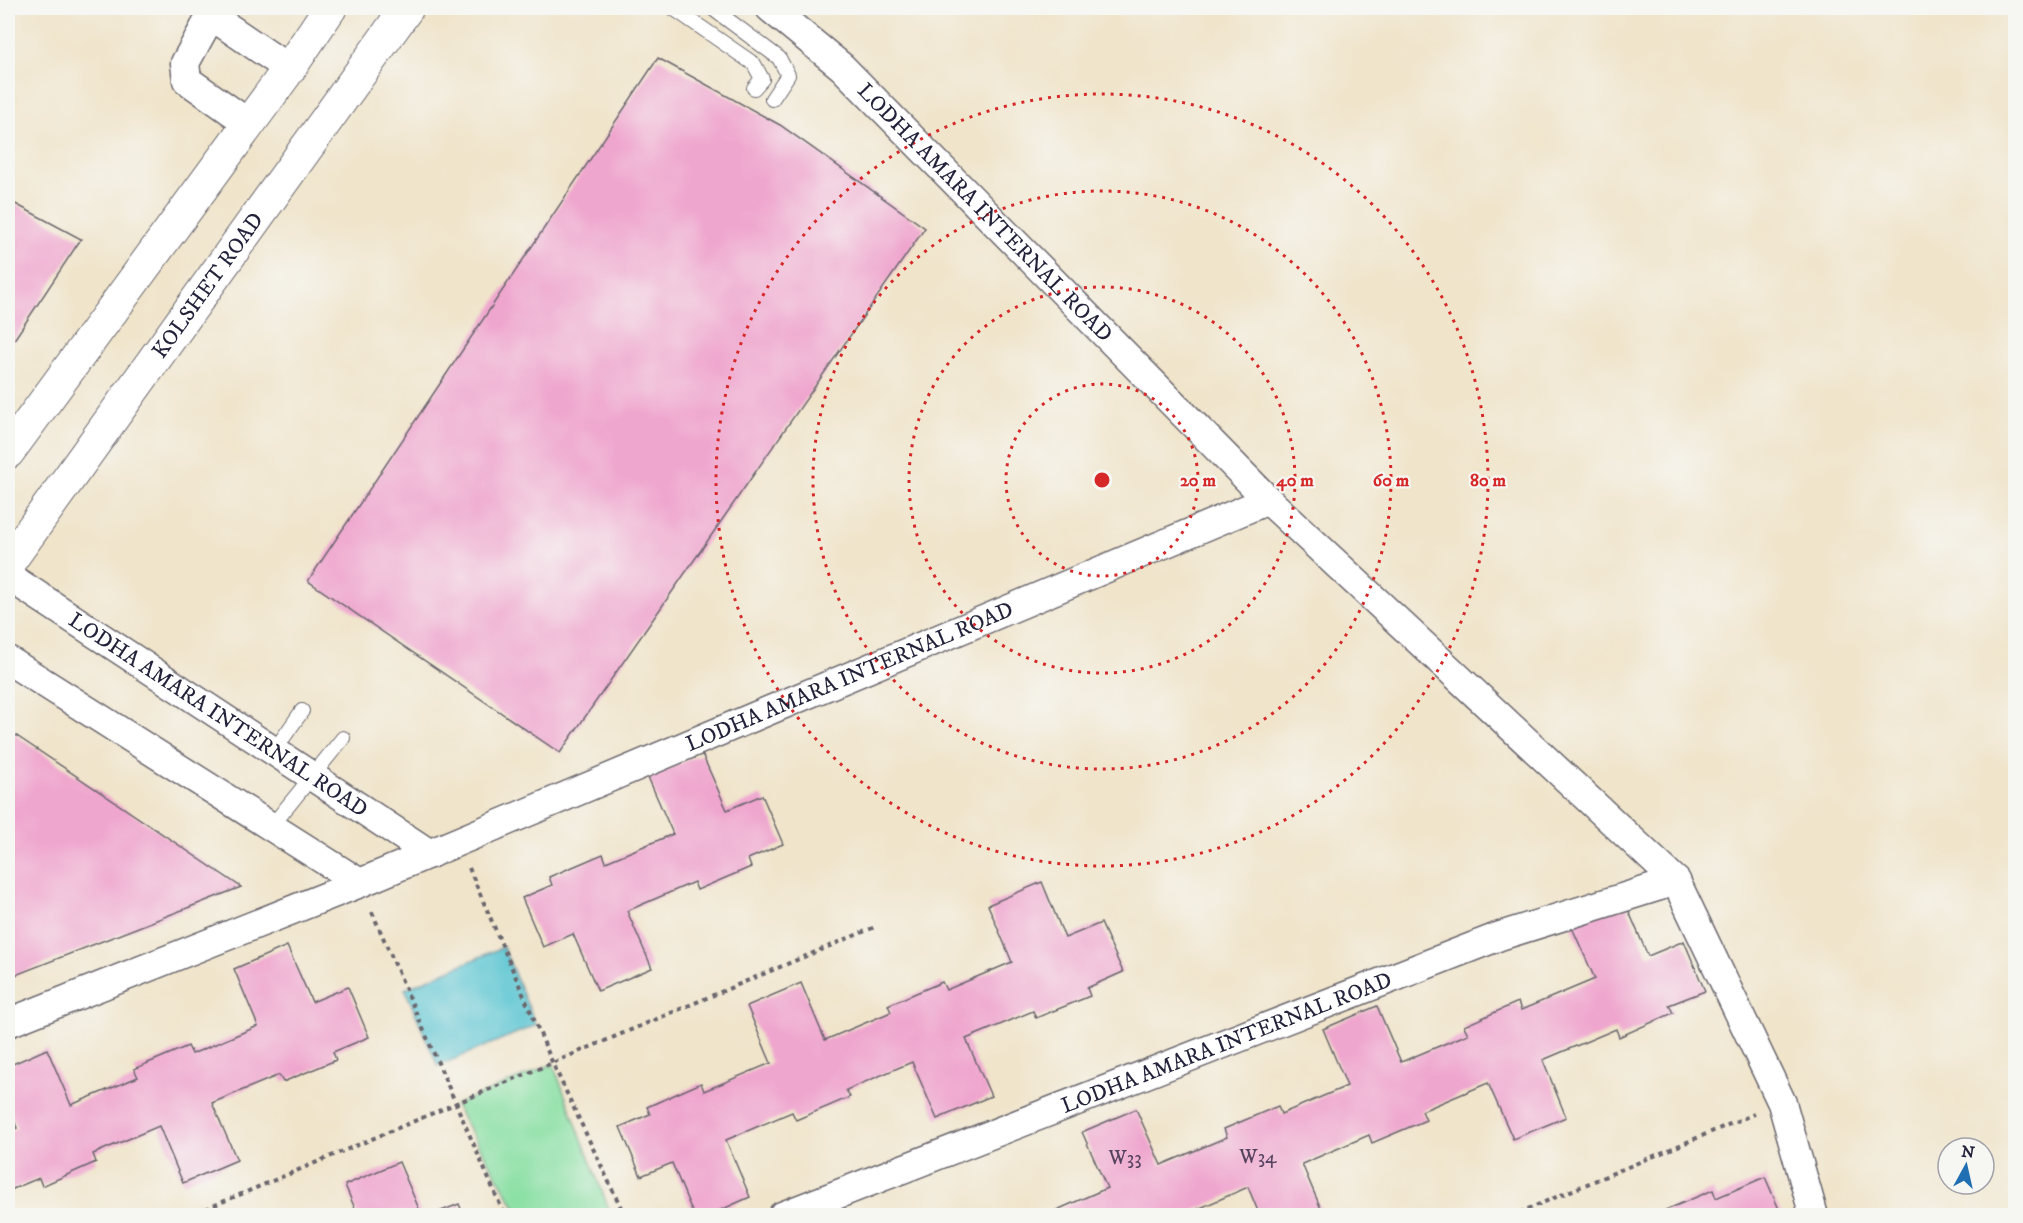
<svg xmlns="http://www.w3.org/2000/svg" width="2023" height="1223" viewBox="0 0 2023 1223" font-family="'IM FELL DW Pica',serif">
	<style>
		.green { fill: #87dfa2; stroke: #54806e; stroke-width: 1.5 }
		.water { fill: #58c4d1; stroke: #3d7386; stroke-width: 1.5 }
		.building { fill: #efa6ce }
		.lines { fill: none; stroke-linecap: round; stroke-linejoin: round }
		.lane-casing { stroke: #6a666d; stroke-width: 16 }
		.street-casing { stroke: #6a666d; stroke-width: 31 }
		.secondary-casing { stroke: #6a666d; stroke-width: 35 }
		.path { stroke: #6a666d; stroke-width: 4; stroke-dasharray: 4.5 4.5; stroke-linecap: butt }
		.lane { stroke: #fff; stroke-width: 14 }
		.street { stroke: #fff; stroke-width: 28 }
		.secondary { stroke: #fff; stroke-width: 33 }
		.ring { fill: none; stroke: #d62828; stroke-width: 3; stroke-dasharray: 3 6 }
		.labels { text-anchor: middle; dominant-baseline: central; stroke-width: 4.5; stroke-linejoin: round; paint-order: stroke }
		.number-label { font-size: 20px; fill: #554360 }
		.street-label { font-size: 22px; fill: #22223b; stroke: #f6f6f2 }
		.centre { fill: #d62828; stroke: #f6f6f2; stroke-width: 3 }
		.ring-label { font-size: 18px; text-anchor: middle; font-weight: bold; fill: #d62828; stroke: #f6f6f2; stroke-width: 4.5; stroke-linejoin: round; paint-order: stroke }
	</style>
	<rect width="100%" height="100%" fill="#f6f6f2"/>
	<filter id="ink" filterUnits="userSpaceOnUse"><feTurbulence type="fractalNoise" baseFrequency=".0167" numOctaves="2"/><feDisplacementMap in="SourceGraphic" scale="12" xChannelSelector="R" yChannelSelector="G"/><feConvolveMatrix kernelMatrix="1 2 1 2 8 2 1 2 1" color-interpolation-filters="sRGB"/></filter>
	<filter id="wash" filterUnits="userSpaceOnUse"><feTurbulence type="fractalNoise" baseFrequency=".008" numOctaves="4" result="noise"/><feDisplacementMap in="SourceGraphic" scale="24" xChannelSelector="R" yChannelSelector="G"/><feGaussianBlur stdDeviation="1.35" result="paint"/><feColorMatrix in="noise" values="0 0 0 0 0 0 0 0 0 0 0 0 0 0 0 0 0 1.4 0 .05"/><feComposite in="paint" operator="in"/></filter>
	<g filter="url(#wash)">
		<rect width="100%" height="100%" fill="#f0e4ca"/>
		<path class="green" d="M553 1064 611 1215H520L455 1105Z"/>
		<path class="water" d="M503 947 536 1025 438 1066 405 989Z"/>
		<g id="blocks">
			<g class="building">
				<path d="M658 58 780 125 925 228 560 753 308 581Z"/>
				<path d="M8 200 81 239 8 349Z"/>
				<path d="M8 730 241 887 8 978Z"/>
				<path d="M702 754 727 810 762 795 783 844 748 859 751 867 697 890 694 882 627 911 652 968 598 991 573 934 543 947 522 898 552 885 549 877 603 854 606 862 673 834 648 777Z"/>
				<path d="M1042 882 1065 938 1101 923 1123 972 1087 988 1090 996 1036 1018 1033 1011 966 1039 991 1096 937 1119 912 1062 846 1090 850 1097 796 1120 792 1112 726 1140 750 1197 707 1216H694L672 1163 641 1176 620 1127 650 1114 647 1107 701 1083 704 1091 771 1063 747 1006 801 983 825 1040 891 1012 888 1005 942 982 946 990 1012 962 988 905Z"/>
				<path d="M1624 900 1648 956 1684 941 1705 991 1669 1005 1673 1013 1619 1037 1616 1029 1543 1060 1566 1117 1513 1139 1488 1083 1422 1111 1426 1120 1372 1143 1369 1135 1302 1164 1324 1216H1260L1248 1187 1182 1216H1043L1107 1188 1082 1132 1136 1109 1161 1165 1227 1137 1224 1129 1278 1106 1281 1114 1347 1086 1323 1029 1377 1006 1401 1062 1468 1034 1464 1026 1518 1002 1521 1010 1595 979 1570 923Z"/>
				<path d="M287 946 312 1002 348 987 369 1037 333 1052 336 1060 283 1082 279 1075 212 1103 237 1160 183 1183 159 1126 93 1154 96 1162 42 1186 39 1178 8 1191V1132L17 1128 8 1105V1066L47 1049 71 1105 138 1077 134 1069 188 1046 192 1054 258 1026 234 969Z"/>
				<path d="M399 1162 422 1216H358L345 1185Z"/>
				<path d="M1765 1177 1782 1216H1662L1661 1212 1713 1190 1716 1198Z"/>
				<path d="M459 1204 464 1216H431V1215Z"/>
			</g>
		</g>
	</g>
	<g filter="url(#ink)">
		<use href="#blocks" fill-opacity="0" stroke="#6a666d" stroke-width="1.5"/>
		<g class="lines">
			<g class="lane-casing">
				<g id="lane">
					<path d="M673 8 754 64 762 79 754 88"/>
					<path d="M712 8 779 58 788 75 772 99"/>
					<path d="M274 751 302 711"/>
					<path d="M271 827 343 738"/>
				</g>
			</g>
			<g class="street-casing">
				<g id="street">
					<path id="s1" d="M770 8 842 67 1268 500 1676 881 1782 1103 1814 1216"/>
					<path d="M248 123 187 80 185 63 207 23 216 19 289 69"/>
					<path id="s2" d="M8 576 430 854"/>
					<path d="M8 660 360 883"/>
					<path id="s3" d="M8 1023 360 883 1268 500"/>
					<path id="s4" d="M782 1216 1500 936 1676 881"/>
				</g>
			</g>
			<g class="secondary-casing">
				<g id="secondary">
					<path d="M8 452 289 69 330 8"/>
					<path id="s5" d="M8 563 407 8"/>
				</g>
			</g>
			<g class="path">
				<path d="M469 868 553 1064 625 1216"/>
				<path d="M372 912 505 1216"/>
				<path d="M189 1216 875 927"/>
				<path d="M1511 1216 1754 1114"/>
			</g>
			<use href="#lane" class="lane"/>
			<use href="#street" class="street"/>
			<use href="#secondary" class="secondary"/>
		</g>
	</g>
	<g class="ring">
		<circle cx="1102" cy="480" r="96"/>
		<circle cx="1102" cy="480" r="193"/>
		<circle cx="1102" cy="480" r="289"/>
		<circle cx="1102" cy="480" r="386"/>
	</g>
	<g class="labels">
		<g class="number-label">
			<text x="1258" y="1157">W34</text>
			<text x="1125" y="1158">W33</text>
		</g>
		<g class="street-label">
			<text stroke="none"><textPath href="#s1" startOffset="297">LODHA AMARA INTERNAL ROAD</textPath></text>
			<text stroke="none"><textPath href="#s5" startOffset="342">KOLSHET ROAD</textPath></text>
			<text stroke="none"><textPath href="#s3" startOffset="910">LODHA AMARA INTERNAL ROAD</textPath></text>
			<text stroke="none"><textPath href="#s2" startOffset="252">LODHA AMARA INTERNAL ROAD</textPath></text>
			<text stroke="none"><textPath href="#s4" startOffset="477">LODHA AMARA INTERNAL ROAD</textPath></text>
		</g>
	</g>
	<circle cx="1102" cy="480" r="9" class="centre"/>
	<g class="ring-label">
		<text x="1198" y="486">20 m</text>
		<text x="1295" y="486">40 m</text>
		<text x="1391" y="486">60 m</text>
		<text x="1488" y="486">80 m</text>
	</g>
	<rect width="2023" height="1223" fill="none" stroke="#f6f6f2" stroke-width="30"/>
	<g transform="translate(1966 1166) rotate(8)"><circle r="28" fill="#f6f6f2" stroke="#a1a1a9" stroke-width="1.5"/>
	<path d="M0-4.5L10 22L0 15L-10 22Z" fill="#1f6fb2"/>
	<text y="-9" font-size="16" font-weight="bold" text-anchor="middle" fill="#22223b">N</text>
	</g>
</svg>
